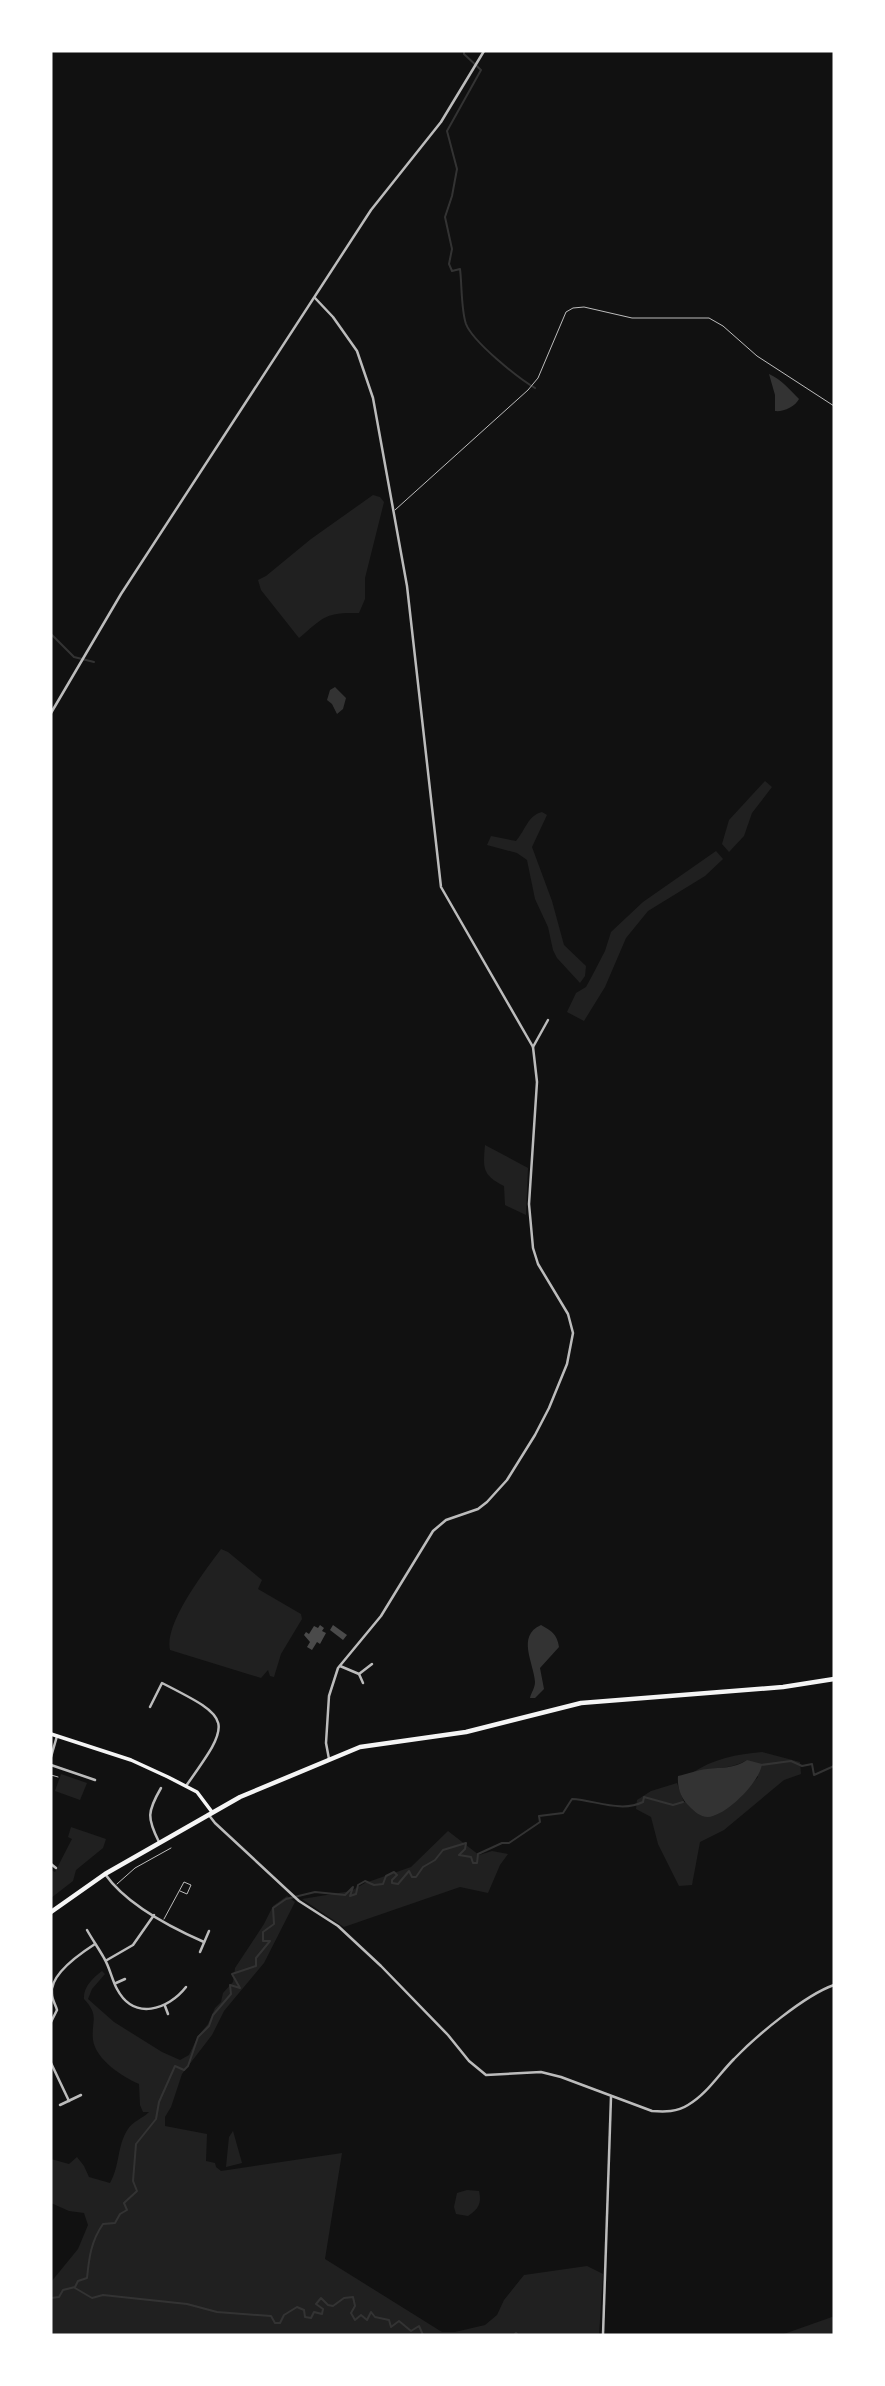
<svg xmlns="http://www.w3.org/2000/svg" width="885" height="2386" viewBox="0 0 885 2386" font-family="'Fira Sans',sans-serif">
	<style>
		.green { fill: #202020 }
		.water { fill: #333 }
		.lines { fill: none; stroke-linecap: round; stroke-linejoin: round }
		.stream { stroke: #333; stroke-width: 2 }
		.building { fill: #4a4a4a }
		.service { stroke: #bcbcbc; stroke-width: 1 }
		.minor { stroke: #bcbcbc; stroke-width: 2.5 }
		.tertiary { stroke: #bcbcbc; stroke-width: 2.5 }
		.secondary { stroke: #f5f5f5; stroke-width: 3.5 }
		.trunk { stroke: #f5f5f5; stroke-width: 4.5 }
	</style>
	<rect width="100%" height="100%" fill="#111"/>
	<g class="green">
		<path d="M373 495 380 497 384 502 365 578V599L359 613C325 612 324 617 299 638L261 590 258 580 266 576 311 539Z"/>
		<path d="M765 781 772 787 752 813 744 836 729 852 722 844 729 820Z"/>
		<path d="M542 812 547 815 532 847 552 901 564 945 586 966 585 976 580 983 557 958 553 950 548 927 535 899 527 860 517 853 487 845 491 836 516 841C525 831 528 815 542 812Z"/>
		<path d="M716 851 723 859 705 876 648 911 626 938 605 987 584 1021 567 1012 576 993 586 987 592 976 605 951 611 932 643 902Z"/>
		<path d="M485 1145 528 1168 526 1215 505 1205 504 1186C482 1175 483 1168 485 1145Z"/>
		<path d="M221 1549 228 1552 262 1580 258 1589 301 1614 302 1619 281 1654 274 1677 270 1676 268 1670 261 1678 170 1650C164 1623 205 1571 221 1549Z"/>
		<path d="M762 1752 800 1762 801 1774 784 1780 724 1830 700 1842 692 1885 679 1886 658 1844 651 1817 636 1809 637 1800 651 1791 677 1783 684 1802 737 1800 758 1777 747 1760C730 1770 711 1767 692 1773 713 1759 737 1754 762 1752Z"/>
		<path d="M61 1774 87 1783 80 1800 55 1791Z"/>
		<path d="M71 1827 106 1839 103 1848 76 1870 73 1881 51 1898V1870L55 1872 72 1839 68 1837Z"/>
		<path d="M448 1831 479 1855 492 1851 508 1854 500 1865 488 1893 460 1887 344 1927 302 1899 351 1891 365 1883 411 1867Z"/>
		<path d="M287 1896 295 1902 264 1963 224 2011 212 2035 182 2074 171 2107 165 2117V2126L207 2134 206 2161 215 2163 216 2167 221 2171 342 2153 325 2259 442 2332H455L485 2325 497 2315 504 2300 524 2275 587 2266 603 2274 599 2335H51V2282L78 2249 88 2225 84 2213 69 2211 51 2203V2159L69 2164 77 2157 84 2166 89 2177 110 2183C120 2166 117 2145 128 2129 133 2121 142 2119 149 2112H143L140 2105 139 2084C123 2077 96 2060 93 2040 91 2020 100 2016 84 1999 83 1987 93 1978 102 1971L105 1974 92 1989 88 1999 114 2022 162 2052 180 2060 189 2055 198 2036 208 2024 215 2008 221 2002 223 1993 233 1982 235 1968 264 1924 273 1906Z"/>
		<path d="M233 2131 242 2163 226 2167 229 2137Z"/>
		<path d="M467 2190 479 2191C482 2204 478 2209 468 2216L456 2214 454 2207 457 2193Z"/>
		<path d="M832 2317 834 2318V2335H781Z"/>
	</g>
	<g class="water">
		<path d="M769 374C781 379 790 390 799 399 795 407 783 412 775 411V395Z"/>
		<path d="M335 687 346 698 343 709 337 714 332 704 327 700 330 690Z"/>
		<path d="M541 1625C552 1631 557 1634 559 1647L540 1668 544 1689 535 1698H530C531 1693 535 1688 535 1682 534 1663 516 1636 541 1625Z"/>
		<path d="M747 1760 762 1764C760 1782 726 1816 708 1817 700 1817 694 1811 689 1806 681 1799 677 1787 678 1776 687 1774 697 1770 707 1769 722 1767 733 1769 747 1760Z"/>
	</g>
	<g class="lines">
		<g class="stream">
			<path d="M464 51V54L481 70 447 131 457 169 452 196 445 217 452 249 449 264 452 271 460 269C462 284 461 310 466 324 473 342 518 378 535 388"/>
			<path d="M51 634 74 657 94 662"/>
			<path d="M761 1765 791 1761 802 1766 812 1764 814 1775 834 1766"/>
			<path d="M75 2288 92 2298 103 2295 187 2304 217 2312 271 2316 275 2323H280L284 2315 297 2307 304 2310 305 2317 311 2318 314 2312 322 2314 323 2309 316 2304 321 2298 328 2305 333 2306 344 2298 353 2297 355 2306 351 2313 355 2320 361 2315 367 2320 371 2312 375 2317 389 2320 391 2327 399 2321 411 2331 419 2326 423 2335"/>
			<path d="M51 2298 59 2297 63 2290 75 2287 78 2281 87 2278C89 2258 91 2241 103 2224L115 2223 120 2214 127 2210 124 2203 137 2191 133 2181 136 2144 156 2119 159 2102 175 2066 184 2070 188 2066 198 2037 209 2026 213 2015 231 1994 230 1985 240 1988 232 1974 256 1966V1958L270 1941H263V1932L274 1924 273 1908 286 1899 315 1892 345 1895 353 1887 350 1896 356 1894 358 1885 365 1881 374 1885 383 1884 386 1876 394 1872 397 1875 392 1880V1883L398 1884 409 1871 412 1877H416L423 1867 435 1860 443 1850 466 1843 465 1849 459 1855 471 1857 473 1863H477L478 1854 502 1843H509L540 1822 539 1816 563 1813 572 1799C595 1800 621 1813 643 1802L644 1797 673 1805 683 1802"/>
			<path d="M448 2335H458"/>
			<path d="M514 2335 516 2333 518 2335"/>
		</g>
	</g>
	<g class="building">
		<path d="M320 1625 324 1628 322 1631 326 1633 320 1644 317 1642 312 1650 307 1647 310 1642 304 1635 306 1632 309 1634 314 1626 318 1628Z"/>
		<path d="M333 1625 347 1635 343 1640 330 1630Z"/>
	</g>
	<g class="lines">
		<g class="service">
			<path d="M395 510 528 390 538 378 566 312 573 308 584 307 632 318H709L723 326 757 356 834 406"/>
			<path d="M51 1775 58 1777"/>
			<path d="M117 1884 135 1868 171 1848"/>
			<path d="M164 1919 184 1882 191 1885 187 1894 180 1891"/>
		</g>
		<g class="minor">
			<path d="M533 1047 548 1020"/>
			<path d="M340 1666 359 1674 372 1664"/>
			<path d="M359 1674 363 1683"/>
			<path d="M150 1707 162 1683C233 1719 233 1720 186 1786"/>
			<path d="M51 1757 57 1736"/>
			<path d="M51 1765 95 1780"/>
			<path d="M208 1814 215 1823 299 1901 338 1926 381 1966 448 2035 469 2061 486 2075 541 2072 561 2077 652 2111C665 2112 677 2112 688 2105 707 2094 719 2074 734 2059 756 2036 805 1995 834 1985"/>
			<path d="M159 1842C147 1818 147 1812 161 1788"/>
			<path d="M51 1864 56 1868"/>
			<path d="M105 1874C126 1904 172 1928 204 1942"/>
			<path d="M87 1930C92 1939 99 1949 104 1958 110 1968 112 1980 117 1989 134 2021 168 2010 186 1987"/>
			<path d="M200 1952 209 1931"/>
			<path d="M107 1960 133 1945 154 1915"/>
			<path d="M116 1983 125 1979"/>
			<path d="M165 2006 168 2014"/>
			<path d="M51 2022 57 2010C56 2005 52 2000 52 1994 49 1975 81 1953 95 1944"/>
			<path d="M51 2063 69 2101"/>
			<path d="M60 2105 81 2095"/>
			<path d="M603 2335 611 2097"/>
		</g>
		<g class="tertiary">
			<path d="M315 298 333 317 357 351 373 398 407 586 441 887 533 1047 537 1082 529 1204 533 1248 538 1264 568 1314 573 1333 567 1364 549 1408 535 1435 507 1480 487 1502 478 1509 446 1520 433 1531 381 1616 338 1668 329 1696 326 1743 329 1759"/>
			<path d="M51 713 121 594 371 210 441 122 484 51"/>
		</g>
		<path class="secondary" d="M51 1734 131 1760 168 1777 197 1792 212 1812"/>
		<path class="trunk" d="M51 1912 105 1874 240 1797 360 1747 466 1732 581 1703 783 1687 834 1679"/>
	</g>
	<rect width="885" height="2386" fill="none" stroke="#ffffff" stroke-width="105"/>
</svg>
